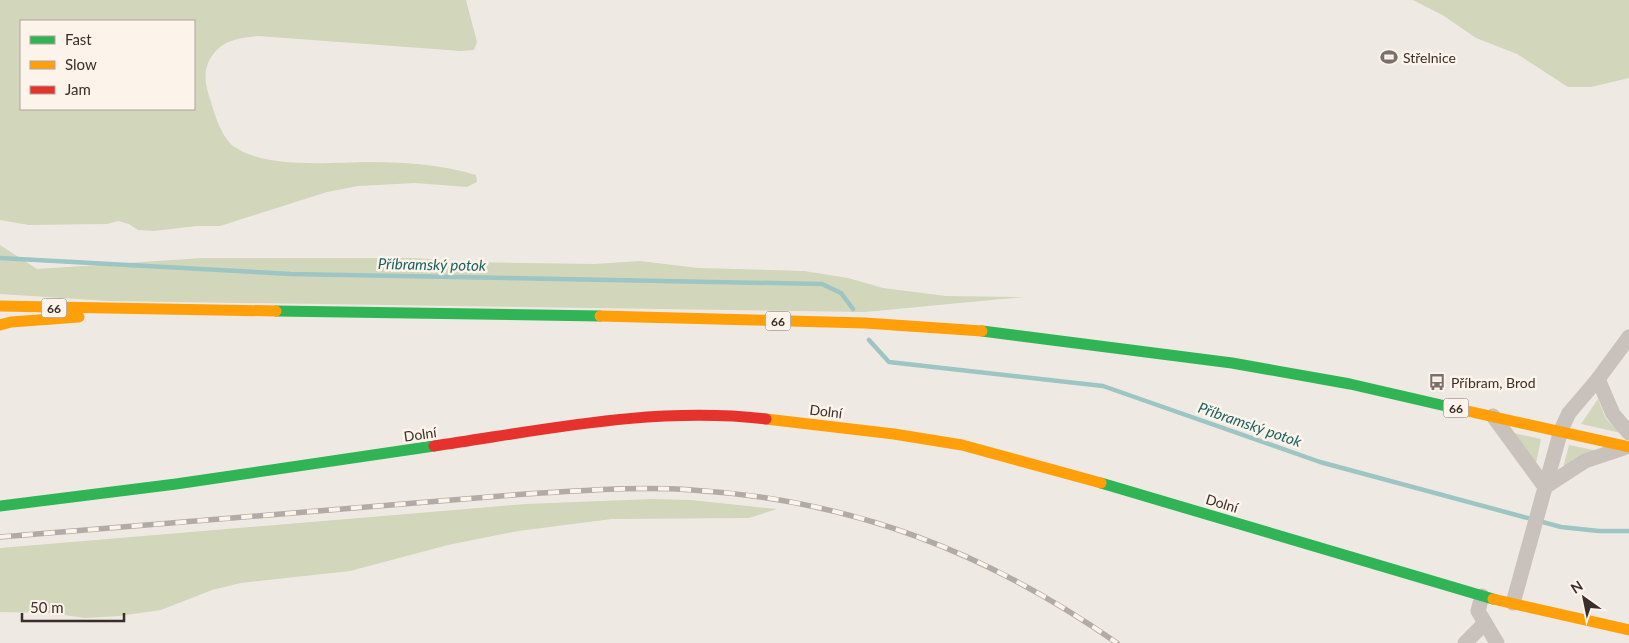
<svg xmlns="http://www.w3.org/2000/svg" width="1629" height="643" viewBox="0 0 1629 643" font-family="Lato,sans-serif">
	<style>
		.green { fill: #d2d6bb; fill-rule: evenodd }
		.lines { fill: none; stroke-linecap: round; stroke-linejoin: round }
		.stream { stroke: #9cc5c3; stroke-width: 4.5 }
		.street { stroke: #c9c1bb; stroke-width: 15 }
		.fast { stroke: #30b455; stroke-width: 11 }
		.slow { stroke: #ff9f0a; stroke-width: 11 }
		.jam { stroke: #e5322d; stroke-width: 11 }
		.rail-casing { stroke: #b1aaa6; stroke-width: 5.5 }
		.rail { stroke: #fcf3ea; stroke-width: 4; stroke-dasharray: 11; stroke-linecap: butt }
		.labels { text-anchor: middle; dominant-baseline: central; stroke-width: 5; stroke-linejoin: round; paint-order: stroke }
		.shield { fill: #fcf3ea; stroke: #756863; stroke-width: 1 }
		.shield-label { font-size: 12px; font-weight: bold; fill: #3b2d29 }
		.poi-label { font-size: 14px; fill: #3b2d29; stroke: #fcf3ea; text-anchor: start }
		.street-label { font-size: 14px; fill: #3b2d29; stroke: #fcf3ea }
		.water-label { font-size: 15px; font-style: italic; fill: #196061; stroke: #fcf3ea }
	</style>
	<rect width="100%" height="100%" fill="#efe9e3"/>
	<g class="green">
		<path d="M0 0H466L477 42 474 50 461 51 258 36C238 38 221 40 210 59 202 74 206 87 211 102 215 116 222 137 233 146 267 170 331 162 371 162 406 162 443 165 476 175L477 182 467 187 415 183 358 186 327 192 220 226H196L154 231 138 230 129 224 118 221 107 224 29 225 0 220ZM21 21H194V109H21Z"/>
		<path d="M1413 0H1629V78L1591 87H1568L1517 54 1476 38 1444 16Z"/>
		<path d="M0 245 37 269 203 258H414L465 262 594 264 640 261 698 268 804 271 848 278 883 288 946 296 1024 297 865 312 109 301 0 294Z"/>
		<path d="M1598 399 1606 419 1621 433 1581 424Z"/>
		<path d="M1513 433 1541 439 1536 463Z"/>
		<path d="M1569 445 1598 451 1563 468Z"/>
		<path d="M652 499 691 500 777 509 749 518 612 519 518 531 448 545 350 571 241 583 212 590 161 610 119 616 85 618 50 613 0 612V548L526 504Z"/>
	</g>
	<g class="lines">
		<g class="stream">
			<path d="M0 258 291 274 822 284 841 293 853 309"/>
			<path d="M869 340 889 362 1103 386 1320 462 1561 527 1599 531H1629"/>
		</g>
		<g class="street">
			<path d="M1598 379 1613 414 1629 433"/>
			<path d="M1493 416 1545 487"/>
			<path d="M1545 487 1585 461 1624 448"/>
			<path d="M1482 596 1478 611 1497 643"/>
			<path d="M1513 603 1561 430 1569 413 1598 379 1629 337"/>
			<path d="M1465 643 1485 623"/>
		</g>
		<g class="fast">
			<path d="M276 311 600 316"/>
			<path d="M982 331 1232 363 1350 384 1463 410"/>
			<path d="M1101 483 1493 599"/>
			<path d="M0 506 176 484 434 446"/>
		</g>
		<g class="slow">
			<path d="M0 306 276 311"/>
			<path d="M600 316 865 323 982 331"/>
			<path d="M0 325 11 322 79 317"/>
			<path d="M1463 410 1629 447"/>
			<path d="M766 419 894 434 962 445 1101 483"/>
			<path d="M1493 599 1629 630"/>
		</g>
		<path class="jam" d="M434 446C544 430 654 406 766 419"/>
		<g class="rail-casing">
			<path id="rail" d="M0 537 525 494C580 491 636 486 692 490 853 500 986 552 1117 643"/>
		</g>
		<use href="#rail" class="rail"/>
	</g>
	<defs>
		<g id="stadium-bare" transform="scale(1.35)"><path d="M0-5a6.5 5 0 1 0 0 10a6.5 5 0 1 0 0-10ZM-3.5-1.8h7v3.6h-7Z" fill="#7a6f6a" stroke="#fcf3ea" stroke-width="2.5" paint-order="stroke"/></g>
		<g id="bus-bare" transform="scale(1.35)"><path d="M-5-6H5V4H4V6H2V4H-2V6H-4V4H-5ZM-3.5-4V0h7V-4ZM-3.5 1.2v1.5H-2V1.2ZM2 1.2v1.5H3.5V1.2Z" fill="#7a6f6a" stroke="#fcf3ea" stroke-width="2.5" paint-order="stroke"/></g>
	</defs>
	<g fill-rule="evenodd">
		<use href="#stadium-bare" x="1389" y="57"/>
		<use href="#bus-bare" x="1437" y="382"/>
	</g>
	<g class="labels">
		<g class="shield">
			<rect x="41.5" y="298.5" width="25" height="19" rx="4"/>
			<rect x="765.5" y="311.5" width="25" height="19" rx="4"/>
			<rect x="1443.5" y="398.5" width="25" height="19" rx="4"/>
		</g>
		<g class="shield-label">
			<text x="54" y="308">66</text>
			<text x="778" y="321">66</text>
			<text x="1456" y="408">66</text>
		</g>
		<g class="poi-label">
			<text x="1403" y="57">Střelnice</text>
			<text x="1451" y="382">Příbram, Brod</text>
		</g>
		<g class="street-label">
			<text transform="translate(826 411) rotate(7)">Dolní</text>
			<text transform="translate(420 434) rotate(-8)">Dolní</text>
			<text transform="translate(1222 503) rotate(17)">Dolní</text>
		</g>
		<g class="water-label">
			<text transform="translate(432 264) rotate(1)">Příbramský potok</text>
			<text transform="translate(1250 424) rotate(19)">Příbramský potok</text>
		</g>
	</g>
	<rect x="20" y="20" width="175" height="90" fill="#fcf3ea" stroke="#afa49d"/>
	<rect x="30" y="36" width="25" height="8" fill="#30b455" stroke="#afa49d"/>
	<text x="65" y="45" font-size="15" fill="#3b2d29">Fast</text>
	<rect x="30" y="61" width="25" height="8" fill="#ff9f0a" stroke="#afa49d"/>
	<text x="65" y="70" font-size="15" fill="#3b2d29">Slow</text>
	<rect x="30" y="86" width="25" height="8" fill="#e5322d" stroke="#afa49d"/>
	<text x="65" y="95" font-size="15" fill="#3b2d29">Jam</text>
	<g transform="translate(1584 598) rotate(327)" stroke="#fcf3ea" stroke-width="4" paint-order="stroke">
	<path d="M0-4L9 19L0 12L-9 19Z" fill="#3b2d29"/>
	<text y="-8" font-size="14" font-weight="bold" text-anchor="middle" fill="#3b2d29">N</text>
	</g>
	<path d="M22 613v8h102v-8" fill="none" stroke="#3b2d29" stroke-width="2.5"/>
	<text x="30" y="613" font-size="15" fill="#3b2d29" stroke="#fcf3ea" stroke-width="4" paint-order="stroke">50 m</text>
</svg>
